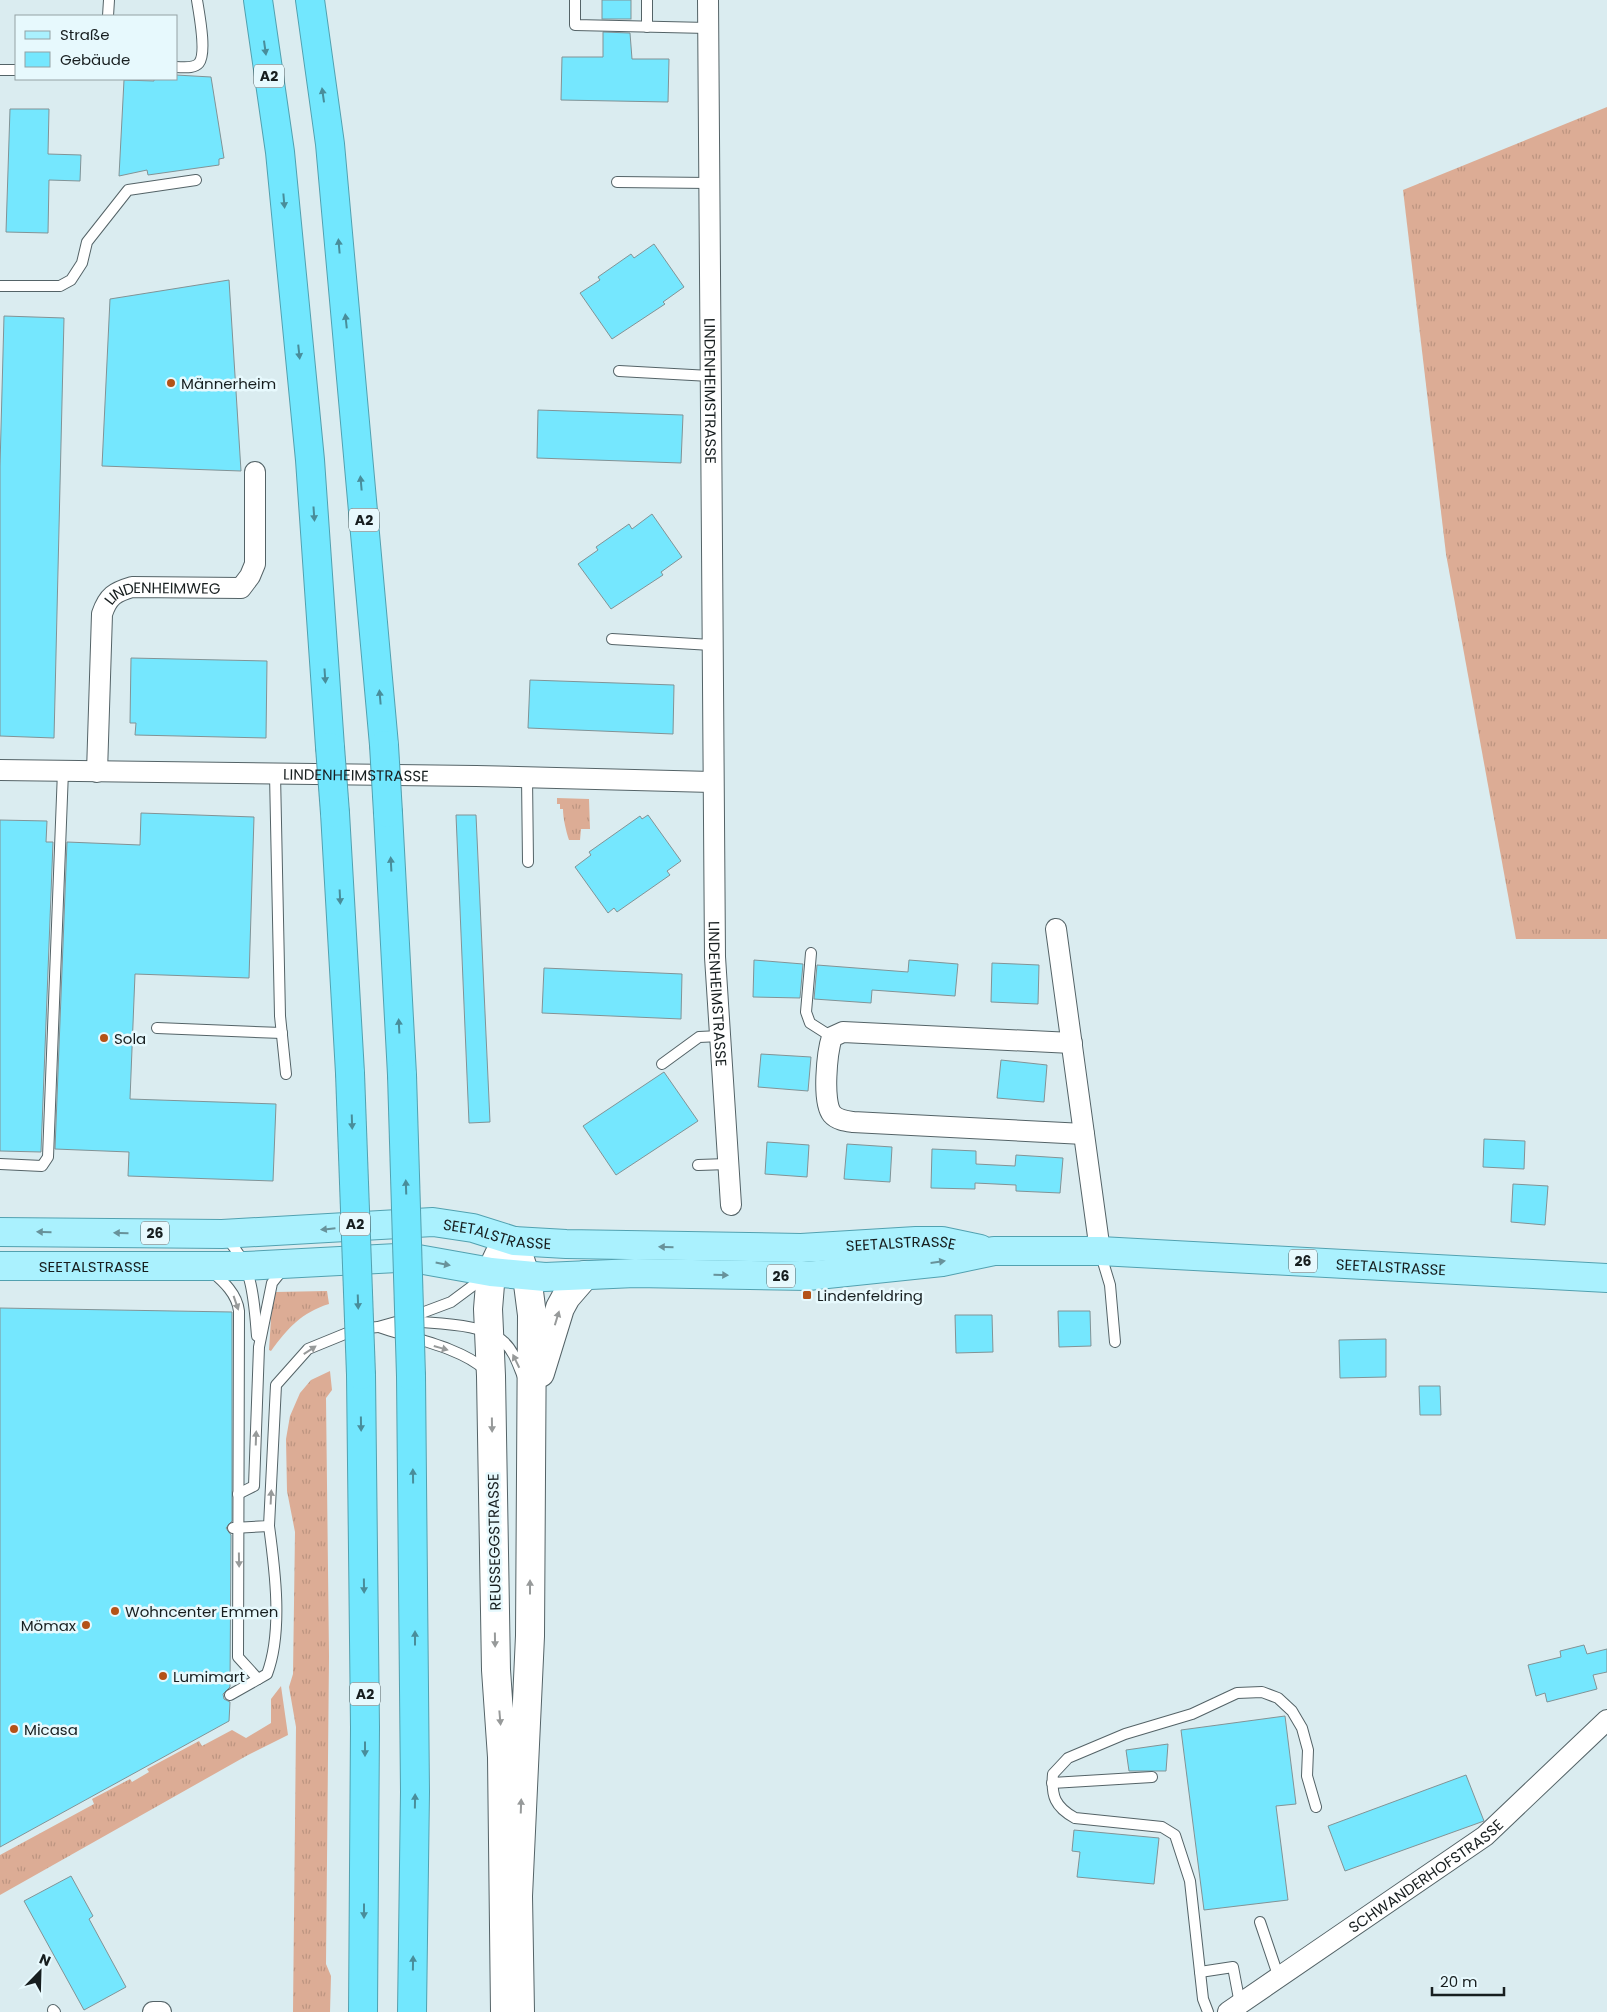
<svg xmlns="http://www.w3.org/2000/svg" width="1607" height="2012" viewBox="0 0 1607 2012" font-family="Poppins,sans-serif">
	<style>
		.grass { fill: url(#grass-tufts) }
		.building { fill: #75e7fe; stroke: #829396 }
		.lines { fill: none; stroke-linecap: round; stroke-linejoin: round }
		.service-casing { stroke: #546367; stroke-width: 12 }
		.minor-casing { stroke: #546367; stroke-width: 22 }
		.secondary-casing { stroke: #546367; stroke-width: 30 }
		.primary-casing { stroke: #52a1b0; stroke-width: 30 }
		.motorway-casing { stroke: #52a1b0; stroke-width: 30 }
		.service { stroke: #fff; stroke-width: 10 }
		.minor { stroke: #fff; stroke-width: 20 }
		.secondary { stroke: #fff; stroke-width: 28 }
		.primary { stroke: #aaf1fe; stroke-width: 28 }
		.motorway { stroke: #72e7fe; stroke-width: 28 }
		.motorway-bridge-casing { stroke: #52a1b0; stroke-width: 30; stroke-linecap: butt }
		.motorway-bridge { stroke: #72e7fe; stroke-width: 28 }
		.oneway { fill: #498d9a }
		.oneway2 { fill: #68929a }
		.oneway3 { fill: #979a9a }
		.poi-dot { fill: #b45217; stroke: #e7f9fd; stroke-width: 2 }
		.labels { text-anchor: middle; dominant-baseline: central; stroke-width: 5; stroke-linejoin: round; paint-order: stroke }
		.shield { fill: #e7f9fd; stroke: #556062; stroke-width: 1 }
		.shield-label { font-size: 14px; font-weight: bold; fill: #171e1f }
		.poi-label { font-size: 15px; fill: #171e1f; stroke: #e7f9fd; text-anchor: start }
		.street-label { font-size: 15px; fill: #171e1f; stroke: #e7f9fd }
	</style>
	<defs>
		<pattern id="grass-tufts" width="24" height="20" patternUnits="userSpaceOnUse" patternTransform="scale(1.25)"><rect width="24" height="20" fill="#dcac95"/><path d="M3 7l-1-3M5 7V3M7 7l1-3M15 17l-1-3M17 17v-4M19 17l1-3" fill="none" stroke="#bc9480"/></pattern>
	</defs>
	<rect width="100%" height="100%" fill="#daecf0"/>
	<g class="grass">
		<path d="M1607 107V939H1516L1446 554 1403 190Z"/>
		<path d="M557 798 589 799 590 829H581L580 840H569C566 831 563 818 563 809H560V804H557Z"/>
		<path d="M327 1291 329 1304C302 1312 287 1329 271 1351L269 1350 272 1303 275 1292Z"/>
		<path d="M330 1371 332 1390 326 1398 329 1656 326 1964 331 1976 330 2012H293L296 1727 289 1687 293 1674 295 1532 287 1491 286 1439 290 1416 300 1393 311 1380Z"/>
		<path d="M281 1686 288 1735 248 1755 0 1895V1855L94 1804 92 1799 130 1779 132 1782 149 1772 147 1769 199 1741 202 1746 232 1730 246 1738 271 1723V1699Z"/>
	</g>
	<g class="building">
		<rect x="602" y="0" width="29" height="19"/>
		<path d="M603 32 630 33 632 59H669L668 102 561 100 562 57H603Z"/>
		<path d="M176 75 211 77 224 158 219 159V165L148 175 147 170 119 176 124 80 154 81V79H176Z"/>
		<path d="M10 109H49L48 154 81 155 80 181 49 180 48 233 6 232Z"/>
		<path d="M654 244 684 287 663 302 665 304 612 339 580 293 600 280 598 277 631 254 634 258Z"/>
		<path d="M229 280 241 471 102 466 110 299Z"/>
		<path d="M4 316 64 318 54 738 0 736V466Z"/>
		<path d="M538 410 683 415 681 463 537 458Z"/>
		<path d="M652 514 682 557 661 572 663 575 611 609 578 564 598 550 596 547 629 524 632 529Z"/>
		<path d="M131 658 267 661 266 738 135 735 136 723H130Z"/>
		<path d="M530 680 674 685 673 734 528 728Z"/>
		<path d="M141 813 254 817 249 978 135 974 130 1099 276 1104 273 1181 128 1176 129 1152 55 1149 67 842 140 845Z"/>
		<path d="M456 815H476L490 1122 469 1123Z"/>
		<path d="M648 815 681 861 667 871 670 875 617 912 614 908 608 913 575 867 591 855 589 852 640 816 642 819Z"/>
		<path d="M0 820 47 821 46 842H53L41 1152 0 1151Z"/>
		<path d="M754 960 803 964 800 998 753 997Z"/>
		<path d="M909 960 958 964 955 996 872 990 871 1003 814 999 817 965 908 972Z"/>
		<path d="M992 963 1039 965 1038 1004 991 1002Z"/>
		<path d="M544 968 682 974 681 1019 542 1013Z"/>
		<path d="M761 1054 811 1057 808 1091 758 1087Z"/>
		<path d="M1001 1060 1047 1065 1044 1102 997 1098Z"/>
		<path d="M664 1072 698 1121 616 1175 583 1126Z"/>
		<path d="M1484 1139 1525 1141 1524 1169 1483 1167Z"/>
		<path d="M767 1142 809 1145 807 1177 765 1174Z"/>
		<path d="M847 1144 892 1147 890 1182 844 1179Z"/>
		<path d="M932 1149 976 1151V1164L1015 1166 1016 1155 1063 1158 1060 1193 1016 1191V1185L975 1183V1189L931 1188Z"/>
		<path d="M1513 1184 1548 1186 1545 1225 1511 1222Z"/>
		<path d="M0 1308 232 1312V1521L226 1528 231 1535 230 1687 223 1694 224 1699 230 1702 229 1721 0 1847Z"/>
		<path d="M1058 1311H1090L1091 1346 1059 1347Z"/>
		<path d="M955 1315H992L993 1352 956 1353Z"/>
		<path d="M1386 1339V1377L1340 1378 1339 1340Z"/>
		<path d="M1419 1386H1440L1441 1415H1420Z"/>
		<path d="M1584 1645 1587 1654 1607 1649V1672L1593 1675 1597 1689 1547 1702 1545 1693 1536 1696 1528 1665 1561 1657 1560 1651Z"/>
		<path d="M1285 1716 1296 1804 1276 1806 1288 1900 1204 1910 1181 1730Z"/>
		<path d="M1168 1744 1166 1771H1129L1126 1750Z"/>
		<path d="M1466 1775 1484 1821 1345 1871 1328 1826Z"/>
		<path d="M1074 1830 1159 1838 1154 1884 1077 1877 1080 1852 1072 1851Z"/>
		<path d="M71 1876 93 1916 89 1919 126 1987 84 2010 24 1901Z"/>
	</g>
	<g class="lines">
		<g class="service-casing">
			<g id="service">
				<path d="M575 0V25L708 28"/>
				<path d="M108 16 109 0"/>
				<path d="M647 27V0"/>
				<path d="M176 67C183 67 194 69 199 63 207 53 199 13 197 0"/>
				<path d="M0 70H16"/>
				<path d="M617 182 709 183"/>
				<path d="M0 286H60L71 280 82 263 87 242 128 190 196 180"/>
				<path d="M619 371 710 376"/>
				<path d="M612 639 711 645"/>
				<path d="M275 774 280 1016 286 1074"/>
				<path d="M527 777 528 862"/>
				<path d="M811 953 806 1012 810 1023 832 1037"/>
				<path d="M157 1028 282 1033"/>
				<path d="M662 1064 699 1037 720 1036"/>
				<path d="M0 1164 42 1166 48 1157 63 771"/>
				<path d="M698 1165 728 1164"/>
				<path d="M226 1238C253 1265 254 1300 257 1336"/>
				<path d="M1100 1252 1110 1285 1115 1342"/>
				<path d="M211 1271C224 1282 237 1294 239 1311L238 1657 258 1679"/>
				<path d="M410 1321C436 1324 485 1323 504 1342 514 1351 518 1365 523 1377"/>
				<path d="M379 1327C411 1338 462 1348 485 1370"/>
				<path d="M238 1494 254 1486 259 1347 272 1283 284 1268"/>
				<path d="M233 1528 269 1526 276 1385 308 1349 357 1329 378 1327 403 1320 451 1302 486 1276"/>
				<path d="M230 1695 267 1674C283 1632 275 1570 269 1526"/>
				<path d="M1052 1783 1152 1777"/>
				<path d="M1260 1922 1279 1978"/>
				<path d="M1200 1972 1233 1967 1240 2004"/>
				<path d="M53 2010 55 2012"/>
				<path d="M1208 2012 1203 1999 1190 1881 1175 1835 1162 1827 1075 1818C1055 1807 1051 1796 1053 1774L1068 1758 1125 1734 1192 1714 1237 1693 1262 1692 1278 1698 1292 1711 1302 1728 1308 1750 1307 1776 1316 1807"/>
			</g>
		</g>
		<g class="minor-casing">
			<g id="minor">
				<path id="s1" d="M708 0 715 957 731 1205"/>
				<path id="s2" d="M0 770 476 776 712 782"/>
				<path id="s3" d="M97 772 102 614C108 596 115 592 132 587L241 588 250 576 255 564V472"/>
				<path d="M1056 929 1100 1251"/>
				<path d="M1072 1043 843 1032 832 1037C827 1052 822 1102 832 1114 837 1120 846 1121 853 1122L1084 1134"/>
				<path d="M153 2012H161"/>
				<path id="s4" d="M1228 2012 1485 1836 1607 1720"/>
			</g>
		</g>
		<g class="secondary-casing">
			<g id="secondary">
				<path d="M540 1373 560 1308 566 1297 585 1275"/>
				<path d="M505 2012 502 1757 496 1670 491 1376 488 1309 491 1272 499 1255 514 1241 528 1284 532 1315 530 1636 518 1896 520 2012"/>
			</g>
		</g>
		<g class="primary-casing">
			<g id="primary">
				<path id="s5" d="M0 1232 222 1234 433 1222 473 1228 514 1241 566 1244 801 1248 916 1241H942L980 1249"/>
				<path id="s6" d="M0 1266H246L397 1258 418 1259 491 1272 545 1277 635 1273 808 1276 942 1262 994 1251H1100L1607 1278"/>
			</g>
		</g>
		<g class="motorway-casing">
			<g id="motorway">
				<path d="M258 0 280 152 310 460 330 747"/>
				<path d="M310 0 330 144 384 745"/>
				<path d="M335 813 350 1073"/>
				<path d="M388 813 402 1075"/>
				<path d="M361 1375 365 1727 363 2012"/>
				<path d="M411 1376 415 1792 412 2012"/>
			</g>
		</g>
		<use href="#service" class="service"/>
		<use href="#minor" class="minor"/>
		<use href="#secondary" class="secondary"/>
		<use href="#primary" class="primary"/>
		<use href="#motorway" class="motorway"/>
		<g class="motorway-bridge-casing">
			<g id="motorway-bridge">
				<path d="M384 745 388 813"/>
				<path d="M330 747 335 813"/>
				<path d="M350 1073 361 1375"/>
				<path d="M402 1075 411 1376"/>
			</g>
		</g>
		<use href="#motorway-bridge" class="motorway-bridge"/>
	</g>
	<defs><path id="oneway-solid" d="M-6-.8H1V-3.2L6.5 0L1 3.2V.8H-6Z" transform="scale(1.25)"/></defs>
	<g class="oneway">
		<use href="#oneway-solid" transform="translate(265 48) rotate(82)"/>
		<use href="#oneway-solid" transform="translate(323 95) rotate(-98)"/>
		<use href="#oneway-solid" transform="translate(284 201) rotate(85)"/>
		<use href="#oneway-solid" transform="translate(339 246) rotate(-95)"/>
		<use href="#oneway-solid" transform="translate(346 321) rotate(-96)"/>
		<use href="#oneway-solid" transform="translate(299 352) rotate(84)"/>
		<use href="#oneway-solid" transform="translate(361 483) rotate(-95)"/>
		<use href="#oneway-solid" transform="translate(314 514) rotate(86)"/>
		<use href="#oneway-solid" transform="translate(325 676) rotate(86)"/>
		<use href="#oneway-solid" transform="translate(380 697) rotate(-95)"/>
		<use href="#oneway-solid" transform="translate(391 864) rotate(-93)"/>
		<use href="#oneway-solid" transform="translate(340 897) rotate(87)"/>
		<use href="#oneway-solid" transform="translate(399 1026) rotate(-93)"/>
		<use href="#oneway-solid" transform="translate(352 1122) rotate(88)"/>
		<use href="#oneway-solid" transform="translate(406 1187) rotate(-92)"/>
		<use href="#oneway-solid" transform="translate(358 1302) rotate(88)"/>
		<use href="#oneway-solid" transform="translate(361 1424) rotate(89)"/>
		<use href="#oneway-solid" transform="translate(413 1476) rotate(-91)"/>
		<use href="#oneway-solid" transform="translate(364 1586) rotate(89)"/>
		<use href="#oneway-solid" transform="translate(415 1638) rotate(-90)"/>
		<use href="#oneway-solid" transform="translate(365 1749) rotate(90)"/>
		<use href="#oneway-solid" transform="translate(415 1801) rotate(-89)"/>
		<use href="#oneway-solid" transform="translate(364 1911) rotate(90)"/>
		<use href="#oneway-solid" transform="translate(413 1963) rotate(-89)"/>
	</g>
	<g class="oneway2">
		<use href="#oneway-solid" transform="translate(328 1229) rotate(174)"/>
		<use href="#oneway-solid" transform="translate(44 1232) rotate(-179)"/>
		<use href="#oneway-solid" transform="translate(121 1233) rotate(-179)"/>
		<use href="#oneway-solid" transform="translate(666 1247) rotate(-179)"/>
		<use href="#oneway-solid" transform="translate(938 1262) rotate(-8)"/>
		<use href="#oneway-solid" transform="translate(443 1264) rotate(11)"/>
		<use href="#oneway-solid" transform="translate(721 1275) rotate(2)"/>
	</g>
	<g class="oneway3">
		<use href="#oneway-solid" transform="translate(236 1303) rotate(71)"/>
		<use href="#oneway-solid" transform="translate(557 1318) rotate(-73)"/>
		<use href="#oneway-solid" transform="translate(441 1348) rotate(16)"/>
		<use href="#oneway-solid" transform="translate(310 1350) rotate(-33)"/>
		<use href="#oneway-solid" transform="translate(516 1361) rotate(-116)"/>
		<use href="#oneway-solid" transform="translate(492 1425) rotate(89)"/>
		<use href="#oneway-solid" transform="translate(256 1438) rotate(-88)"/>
		<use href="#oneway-solid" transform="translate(271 1497) rotate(-87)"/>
		<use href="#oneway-solid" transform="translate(239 1560) rotate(89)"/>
		<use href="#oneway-solid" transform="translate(530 1587) rotate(-90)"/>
		<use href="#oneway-solid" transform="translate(495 1640) rotate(89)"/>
		<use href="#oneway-solid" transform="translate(500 1718) rotate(85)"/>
		<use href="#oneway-solid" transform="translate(521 1806) rotate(-88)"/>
	</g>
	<g class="poi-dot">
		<circle cx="171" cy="383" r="5"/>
		<circle cx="104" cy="1038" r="5"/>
		<rect x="802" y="1290" width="10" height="10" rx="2.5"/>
		<circle cx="115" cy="1611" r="5"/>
		<circle cx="86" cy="1625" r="5"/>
		<circle cx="163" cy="1676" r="5"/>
		<circle cx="14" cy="1729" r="5"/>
	</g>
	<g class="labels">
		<g class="shield">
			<rect x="254" y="64.5" width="30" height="23" rx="4"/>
			<rect x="349" y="508.5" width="30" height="23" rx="4"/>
			<rect x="340" y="1212.5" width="30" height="23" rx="4"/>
			<rect x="141" y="1221.5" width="28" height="23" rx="4"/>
			<rect x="1289" y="1249.5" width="28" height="23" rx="4"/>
			<rect x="767" y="1264.5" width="28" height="23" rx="4"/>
			<rect x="350" y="1682.5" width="30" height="23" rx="4"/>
		</g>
		<g class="shield-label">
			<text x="269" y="76">A2</text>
			<text x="364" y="520">A2</text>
			<text x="355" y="1224">A2</text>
			<text x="155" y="1233">26</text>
			<text x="1303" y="1261">26</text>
			<text x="781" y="1276">26</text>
			<text x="365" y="1694">A2</text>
		</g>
		<g class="poi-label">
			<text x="181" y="383">Männerheim</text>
			<text x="114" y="1038">Sola</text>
			<text x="817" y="1295">Lindenfeldring</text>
			<text x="125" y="1611">Wohncenter Emmen</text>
			<text x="76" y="1625" text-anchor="end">Mömax</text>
			<text x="173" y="1676">Lumimart</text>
			<text x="24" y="1729">Micasa</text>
		</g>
		<g class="street-label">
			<text stroke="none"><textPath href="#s1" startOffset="391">LINDENHEIMSTRASSE</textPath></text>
			<text stroke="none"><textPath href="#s3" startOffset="230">LINDENHEIMWEG</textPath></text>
			<text stroke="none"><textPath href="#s2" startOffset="356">LINDENHEIMSTRASSE</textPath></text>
			<text stroke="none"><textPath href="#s1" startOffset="994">LINDENHEIMSTRASSE</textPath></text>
			<text stroke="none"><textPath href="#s5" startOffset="499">SEETALSTRASSE</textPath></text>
			<text stroke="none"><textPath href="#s5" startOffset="904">SEETALSTRASSE</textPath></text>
			<text stroke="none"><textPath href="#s6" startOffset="1395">SEETALSTRASSE</textPath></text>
			<text stroke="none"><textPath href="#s6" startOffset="94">SEETALSTRASSE</textPath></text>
			<text transform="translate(494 1542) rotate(-91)">REUSSEGGSTRASSE</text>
			<text stroke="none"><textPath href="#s4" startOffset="240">SCHWANDERHOFSTRASSE</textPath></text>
		</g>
	</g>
	<rect x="15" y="15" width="162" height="65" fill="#e7f9fd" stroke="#94a1a4"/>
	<rect x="25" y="31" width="25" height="8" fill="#aaf1fe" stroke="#94a1a4"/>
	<text x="60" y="40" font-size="15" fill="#171e1f">Straße</text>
	<rect x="25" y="52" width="25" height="15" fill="#75e7fe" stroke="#94a1a4"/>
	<text x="60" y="65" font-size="15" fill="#171e1f">Gebäude</text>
	<g transform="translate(40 1972) rotate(23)" stroke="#e7f9fd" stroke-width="4" paint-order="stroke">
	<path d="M0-4L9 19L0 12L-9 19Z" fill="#171e1f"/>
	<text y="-8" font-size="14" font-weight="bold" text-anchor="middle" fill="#171e1f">N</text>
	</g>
	<path d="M1432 1987v8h72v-8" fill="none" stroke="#171e1f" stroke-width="2.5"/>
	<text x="1440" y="1987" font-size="15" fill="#171e1f" stroke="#e7f9fd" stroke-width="4" paint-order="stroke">20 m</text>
</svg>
